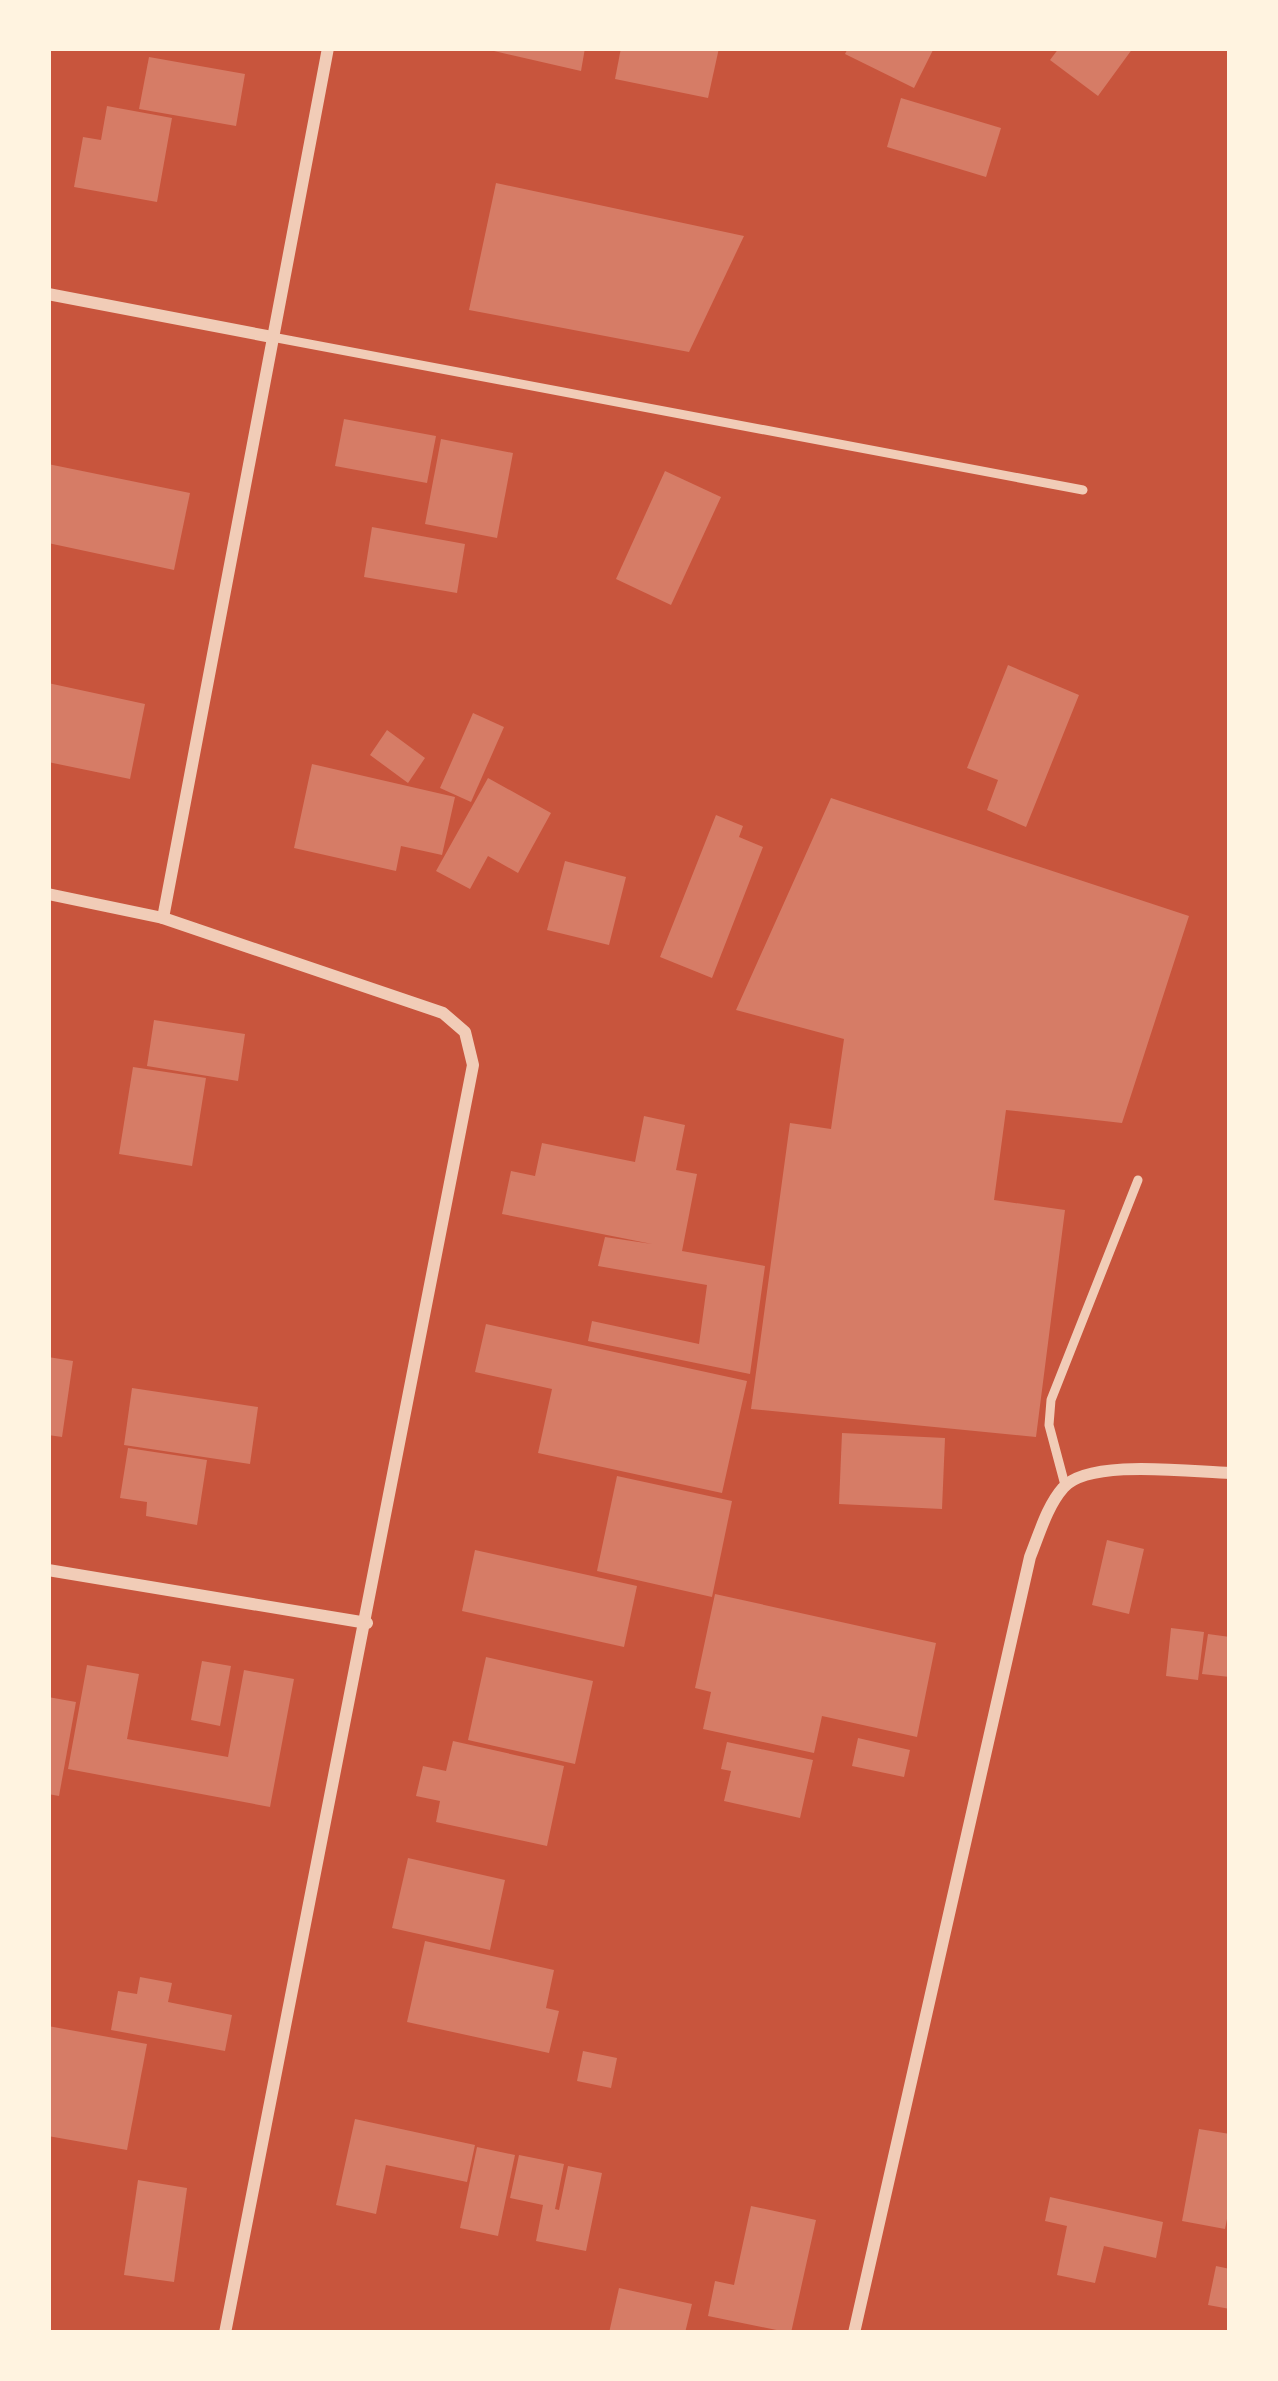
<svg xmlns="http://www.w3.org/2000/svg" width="1278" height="2381" viewBox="0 0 1278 2381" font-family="Montserrat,sans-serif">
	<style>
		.building { fill: #d67c66 }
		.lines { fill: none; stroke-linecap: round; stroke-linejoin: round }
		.service { stroke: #f1ccb7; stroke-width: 9 }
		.minor { stroke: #f1ccb7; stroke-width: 12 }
	</style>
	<rect width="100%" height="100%" fill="#c8553d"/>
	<g class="building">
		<path d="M481 48H585L581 71Z"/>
		<path d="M621 48H719L708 98 615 79Z"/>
		<path d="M848 48H934L914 88 845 54Z"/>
		<path d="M1059 48H1133L1098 96 1050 60Z"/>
		<path d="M149 57 245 74 236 126 139 109Z"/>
		<path d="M901 98 1001 128 986 177 887 147Z"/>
		<path d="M107 106 172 118 157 202 74 187 83 137 101 140Z"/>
		<path d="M496 183 744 236 689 352 469 310Z"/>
		<path d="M344 419 436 436 427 483 335 466Z"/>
		<path d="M441 439 513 453 497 538 425 524Z"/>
		<path d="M48 464 190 493 174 570 48 543Z"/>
		<path d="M665 471 721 497 671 605 616 579Z"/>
		<path d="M372 527 465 544 457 593 364 577Z"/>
		<path d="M1008 665 1079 695 1026 827 987 810 998 780 967 768Z"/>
		<path d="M48 683 145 704 130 779 48 762Z"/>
		<path d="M473 713 504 727 471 802 440 788Z"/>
		<path d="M387 730 425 758 408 783 370 755Z"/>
		<path d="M312 764 455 797 442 855 401 846 396 871 294 848Z"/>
		<path d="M488 778 551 813 518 873 488 856 470 889 436 871Z"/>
		<path d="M831 798 1189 916 1122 1123 1006 1110 994 1200 1065 1210 1036 1437 751 1409 790 1123 831 1129 844 1039 736 1010Z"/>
		<path d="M716 815 743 826 739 837 763 847 712 978 660 957Z"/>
		<path d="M565 861 626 877 609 945 547 930Z"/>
		<path d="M154 1020 245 1034 238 1081 147 1066Z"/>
		<path d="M133 1067 206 1078 192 1166 119 1154Z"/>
		<path d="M644 1116 685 1125 676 1170 697 1174 682 1251 765 1266 750 1374 588 1341 592 1321 699 1344 707 1285 598 1266 605 1237 652 1244 502 1214 511 1171 535 1176 542 1143 635 1162Z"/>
		<path d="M486 1324 747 1381 722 1493 538 1453 552 1389 475 1372Z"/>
		<path d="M48 1357 73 1361 62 1437 48 1435Z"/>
		<path d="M132 1388 258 1407 250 1464 124 1445Z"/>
		<path d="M842 1433 945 1438 942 1509 839 1504Z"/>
		<path d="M128 1448 207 1460 197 1525 146 1516 147 1502 120 1498Z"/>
		<path d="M617 1476 732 1501 712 1597 597 1571Z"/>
		<path d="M1107 1540 1144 1549 1129 1614 1092 1605Z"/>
		<path d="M475 1550 637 1586 624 1647 462 1611Z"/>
		<path d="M715 1594 936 1643 917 1737 822 1716 814 1753 703 1729 711 1692 695 1688Z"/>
		<path d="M1171 1628 1204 1632 1198 1680 1166 1676Z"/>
		<path d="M1208 1634 1230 1637V1677L1202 1674Z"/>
		<path d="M486 1657 593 1681 575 1764 468 1740Z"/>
		<path d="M202 1661 231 1666 220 1726 191 1720Z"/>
		<path d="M87 1665 139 1674 127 1739 228 1757 244 1670 294 1679 270 1807 68 1769Z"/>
		<path d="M48 1697 76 1702 59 1796 48 1794Z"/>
		<path d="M858 1738 910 1750 904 1777 852 1766Z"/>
		<path d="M453 1741 564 1766 547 1846 436 1822 440 1801 416 1796 423 1766 446 1771Z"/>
		<path d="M727 1742 813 1760 800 1818 724 1801 731 1771 721 1769Z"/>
		<path d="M408 1858 505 1880 490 1950 392 1928Z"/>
		<path d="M425 1941 554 1970 546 2008 559 2011 549 2053 407 2022Z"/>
		<path d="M140 1977 172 1983 168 2002 232 2015 225 2051 111 2030 118 1991 137 1994Z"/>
		<path d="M48 2026 147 2044 127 2150 48 2136Z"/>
		<path d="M583 2051 617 2058 611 2088 577 2081Z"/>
		<path d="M355 2119 475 2145 467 2182 386 2165 376 2214 336 2205Z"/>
		<path d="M1199 2129 1230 2134V2204L1225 2229 1182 2221Z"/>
		<path d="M477 2147 515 2155 498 2236 460 2228Z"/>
		<path d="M519 2155 564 2164 555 2209 559 2210 568 2166 602 2173 586 2251 536 2241 543 2205 510 2198Z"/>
		<path d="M138 2180 187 2188 174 2282 124 2275Z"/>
		<path d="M1050 2197 1163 2222 1156 2258 1104 2246 1095 2283 1057 2275 1067 2226 1045 2221Z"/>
		<path d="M751 2206 816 2220 791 2333 708 2316 715 2281 734 2285Z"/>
		<path d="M1216 2266 1230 2269V2309L1208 2305Z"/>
		<path d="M619 2288 692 2304 685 2333H609Z"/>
	</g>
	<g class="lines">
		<g class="service">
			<path d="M272 337 1083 490"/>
			<path d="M1065 1485 1049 1425 1051 1400 1138 1180"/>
		</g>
		<g class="minor">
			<path d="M48 294 272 337"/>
			<path d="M48 894 163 918 443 1013 465 1032 473 1065 225 2333"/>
			<path d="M163 918 328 48"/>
			<path d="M48 1570 367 1623"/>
			<path d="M854 2333 1030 1557C1039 1535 1047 1506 1063 1488 1088 1458 1192 1472 1230 1473"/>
		</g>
	</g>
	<rect width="1278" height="2381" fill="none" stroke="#fff3e0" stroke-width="102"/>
</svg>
